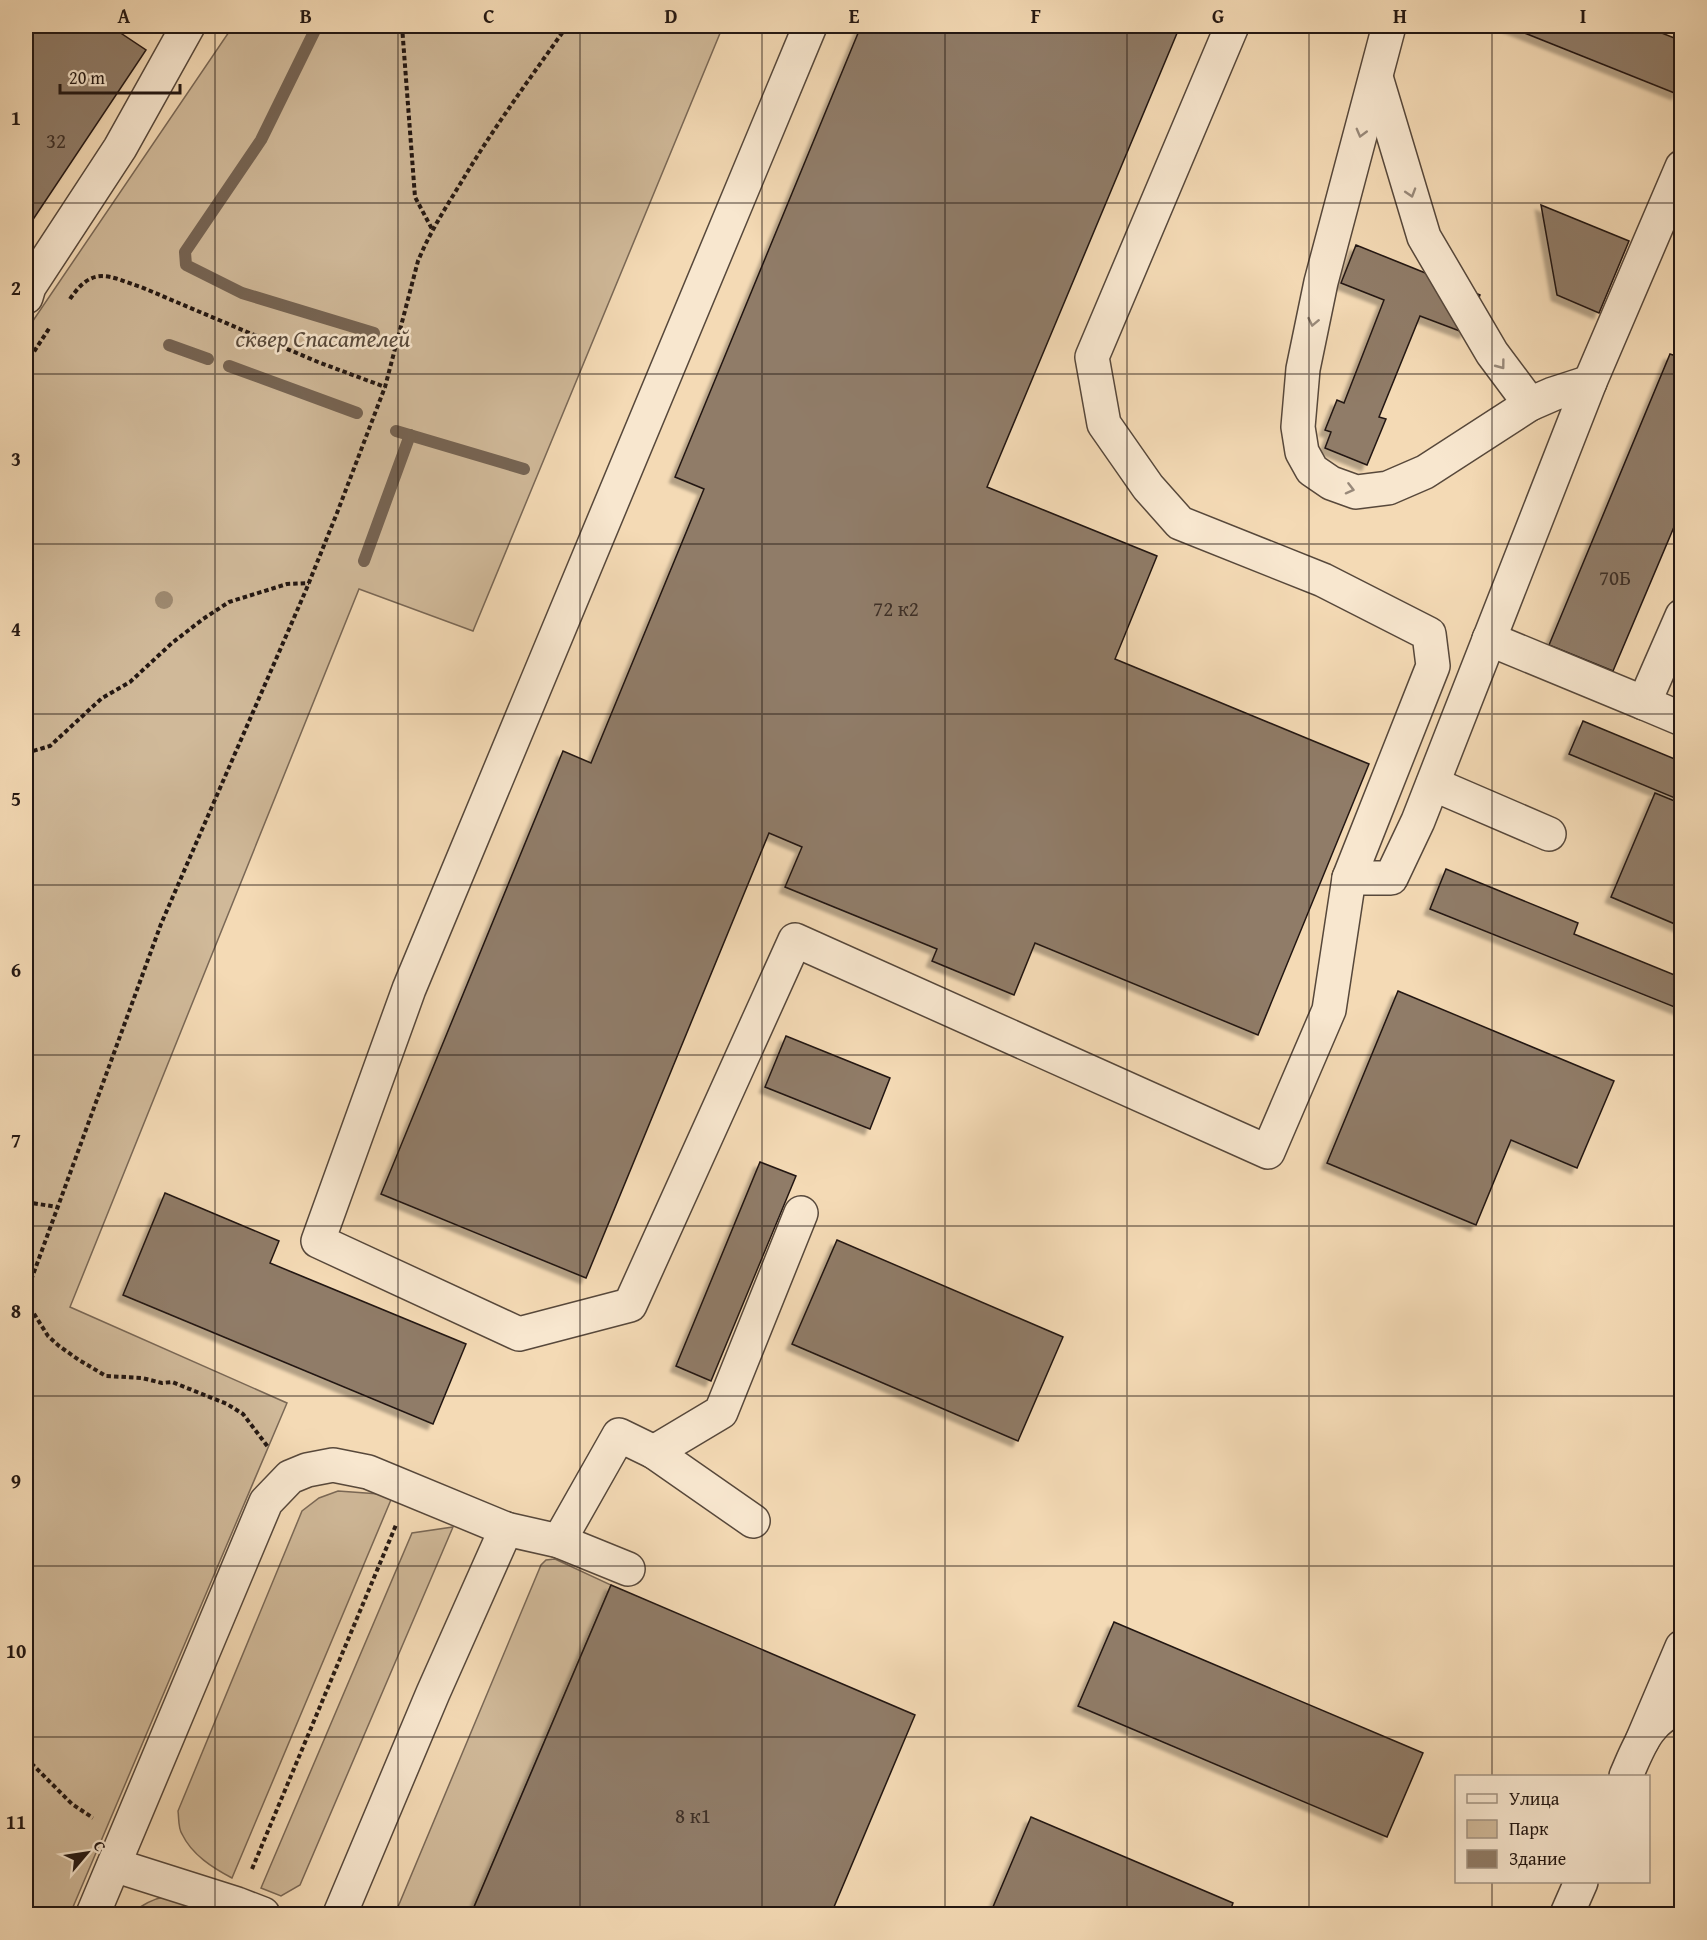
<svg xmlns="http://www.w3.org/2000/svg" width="1707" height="1940" viewBox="0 0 1707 1940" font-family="'Gentium Book Plus',serif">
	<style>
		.green { fill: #d0b999; stroke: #7a6856; stroke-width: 1.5 }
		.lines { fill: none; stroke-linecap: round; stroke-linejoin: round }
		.stream { stroke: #766453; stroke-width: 12 }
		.building { fill: #907c67; stroke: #231712; stroke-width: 1.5; filter: url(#shadow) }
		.minor-casing { stroke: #57483b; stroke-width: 36 }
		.path { stroke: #231712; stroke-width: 4; stroke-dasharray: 4.5 3; stroke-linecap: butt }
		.minor { stroke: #f8e7cf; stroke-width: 33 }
		.tree { fill: #9e8a71 }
		.oneway { stroke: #98897a }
		.grid { fill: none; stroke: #231712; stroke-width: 1.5; stroke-opacity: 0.55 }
		.labels { text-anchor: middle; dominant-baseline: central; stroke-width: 5; stroke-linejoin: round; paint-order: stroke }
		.number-label { font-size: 21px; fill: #3e3027 }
		.park-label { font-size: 24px; font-style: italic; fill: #57483a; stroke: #f8e7cf }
		.neatline { fill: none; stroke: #231712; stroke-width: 2 }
		.grid-label { font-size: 20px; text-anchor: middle; font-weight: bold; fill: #231712 }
	</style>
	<defs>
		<filter id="shadow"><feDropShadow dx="-5.5" dy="5.5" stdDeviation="1.5" flood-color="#0004"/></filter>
	</defs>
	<rect width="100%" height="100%" fill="#f4dab5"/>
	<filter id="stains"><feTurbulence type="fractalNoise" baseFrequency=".00333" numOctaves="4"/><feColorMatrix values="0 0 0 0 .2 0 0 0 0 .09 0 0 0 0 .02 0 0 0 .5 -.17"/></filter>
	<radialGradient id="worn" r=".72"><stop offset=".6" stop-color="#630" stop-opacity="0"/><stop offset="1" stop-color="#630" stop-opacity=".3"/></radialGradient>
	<g class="green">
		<path d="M233 26H723L473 631 359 589 70 1307 287 1403 70 1914H26V331Z"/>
		<path d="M338 1491 393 1495 232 1878C213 1868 192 1855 182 1834 178 1828 179 1818 178 1811L302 1511 319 1498Z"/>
		<path d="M453 1527 300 1885 281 1896 261 1888 412 1533Z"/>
		<path d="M555 1559 611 1585 471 1914H395L541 1565 546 1560Z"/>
		<path d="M167 1896 214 1913 213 1914H131C142 1904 153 1899 167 1896Z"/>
	</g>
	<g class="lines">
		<g class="stream">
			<path d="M317 26 261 140 185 252 186 265 242 293 374 333"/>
			<path d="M169 345 208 359"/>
			<path d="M229 366 357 413"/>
			<path d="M396 431 524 469"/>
			<path d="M364 561 410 435"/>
		</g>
	</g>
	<g class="building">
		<path d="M26 26H110L146 50 26 230Z"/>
		<path d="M861 26H1180L987 487 1157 556 1115 659 1369 764 1258 1035 1035 943 1014 995 932 961 937 949 785 887 802 847 769 833 586 1278 381 1194 563 751 591 763 704 489 675 477Z"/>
		<path d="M1507 26H1644L1682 41V83L1677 94Z"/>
		<path d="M1541 205 1629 241 1599 313 1557 295Z"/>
		<path d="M1356 245 1480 295 1465 333 1420 316 1379 417 1386 419 1367 465 1325 448 1331 432 1325 430 1337 400 1344 403 1384 300 1341 283Z"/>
		<path d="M1670 354 1682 358V508L1613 671 1549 645Z"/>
		<path d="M1583 721 1682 762V801L1569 754Z"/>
		<path d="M1655 793 1682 804V927L1611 897Z"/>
		<path d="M1446 869 1578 923 1574 934 1682 978V1010L1430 909Z"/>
		<path d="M1398 991 1614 1081 1577 1168 1511 1140 1476 1225 1327 1163Z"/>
		<path d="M786 1036 890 1078 870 1129 765 1087Z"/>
		<path d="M760 1162 796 1176 711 1381 676 1366Z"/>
		<path d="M165 1193 279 1241 270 1263 466 1344 433 1424 123 1295Z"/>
		<path d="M837 1240 1063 1337 1018 1441 792 1344Z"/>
		<path d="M611 1585 915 1715 831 1914H471Z"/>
		<path d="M1114 1622 1423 1753 1387 1837 1078 1706Z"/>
		<path d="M1031 1817 1233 1903 1229 1914H990Z"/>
	</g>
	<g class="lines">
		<g class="minor-casing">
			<g id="minor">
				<path d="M810 26 409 989 318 1241 519 1334 630 1305 795 940 1268 1152 1329 1010 1349 878 1433 666 1429 634 1323 580 1180 523 1148 487 1104 424 1092 357 1232 26"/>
				<path d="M1389 26 1321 282 1303 369 1298 427 1302 452 1312 470 1331 483 1356 492 1388 488 1425 472 1530 404 1553 394 1590 382"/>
				<path d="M1376 77 1424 237 1492 353 1530 404"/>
				<path d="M26 297 29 287 120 148 188 26"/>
				<path d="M1682 616 1644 703 1682 719"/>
				<path d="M1489 639 1644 703"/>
				<path d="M1433 784 1549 834"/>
				<path d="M1349 878H1391L1418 821 1590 382 1682 167"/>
				<path d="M654 1452 721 1412 801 1213"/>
				<path d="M559 1541 619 1435 654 1452 753 1521"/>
				<path d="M1642 1741 1682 1647"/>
				<path d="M1626 1776C1638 1749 1648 1716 1682 1708"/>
				<path d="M114 1865 237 1904 263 1914"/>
				<path d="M93 1914 266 1502 290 1477 307 1470 333 1465 368 1472 506 1529 559 1541 628 1569"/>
				<path d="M340 1914 433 1693 506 1529"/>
				<path d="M1567 1914 1581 1882"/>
			</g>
		</g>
		<g class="path">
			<path d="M402 26 415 197 432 229"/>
			<path d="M70 299C93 265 108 276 141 287L318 362 385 387"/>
			<path d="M26 364 50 327"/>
			<path d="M26 753 50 746 102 698 130 682 172 643 203 619 229 602 287 584 309 583"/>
			<path d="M26 1202 57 1207"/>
			<path d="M26 1294 161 924 306 590 337 513 385 387 418 261C430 232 446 207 462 181 494 127 531 77 567 26"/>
			<path d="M26 1301 48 1336 59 1346 79 1360 106 1376 142 1378 162 1383 172 1382 227 1404 243 1414 268 1447"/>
			<path d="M26 1758 72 1804 93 1818"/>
			<path d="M252 1869 396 1525"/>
		</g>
		<use href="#minor" class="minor"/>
	</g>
	<circle class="tree" cx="164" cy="600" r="9"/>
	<defs><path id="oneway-chevron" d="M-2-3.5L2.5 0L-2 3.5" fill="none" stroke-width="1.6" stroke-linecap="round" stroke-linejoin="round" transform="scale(1.5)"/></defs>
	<g class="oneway">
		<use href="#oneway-chevron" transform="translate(1361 133) rotate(105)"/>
		<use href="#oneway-chevron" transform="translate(1411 193) rotate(73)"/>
		<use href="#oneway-chevron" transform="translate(1313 322) rotate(102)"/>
		<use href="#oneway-chevron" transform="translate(1501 365) rotate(53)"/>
		<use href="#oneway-chevron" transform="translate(1350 489) rotate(14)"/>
	</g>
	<path class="grid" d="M215 26V1914M398 26V1914M580 26V1914M762 26V1914M945 26V1914M1127 26V1914M1309 26V1914M1492 26V1776M26 203H1682M26 374H1682M26 544H1682M26 714H1682M26 885H1682M26 1055H1682M26 1226H1682M26 1396H1682M26 1566H1682M26 1737H1682M1492 1882V1914"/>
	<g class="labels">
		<g class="number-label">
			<text x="56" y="140">32</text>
			<text x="1615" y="577">70Б</text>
			<text x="896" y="608">72 к2</text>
			<text x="693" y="1815">8 к1</text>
		</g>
		<g class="park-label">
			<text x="323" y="338">cквер Спасателей</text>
		</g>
	</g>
	<rect width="1707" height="1940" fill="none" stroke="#f4dab5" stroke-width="66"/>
	<rect x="1455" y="1775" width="195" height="108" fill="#f8e7cf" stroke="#a39483" stroke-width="1.5"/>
	<rect x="1467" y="1794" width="30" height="9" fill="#f8e7cf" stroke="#a39483" stroke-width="1.5"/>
	<text x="1509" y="1805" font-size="18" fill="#231712">Улица</text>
	<rect x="1467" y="1820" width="30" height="18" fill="#d0b999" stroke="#a39483" stroke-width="1.5"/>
	<text x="1509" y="1835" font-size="18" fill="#231712">Парк</text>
	<rect x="1467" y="1850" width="30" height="18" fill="#907c67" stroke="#a39483" stroke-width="1.5"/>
	<text x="1509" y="1865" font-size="18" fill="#231712">Здание</text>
	<g transform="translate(87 1853) rotate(61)" stroke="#f8e7cf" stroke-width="4.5" paint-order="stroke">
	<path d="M0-4.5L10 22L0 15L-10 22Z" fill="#231712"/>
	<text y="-9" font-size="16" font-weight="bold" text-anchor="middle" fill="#231712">С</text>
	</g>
	<path d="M60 84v9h120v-9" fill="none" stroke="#231712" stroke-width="3"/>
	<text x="69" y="84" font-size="18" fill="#231712" stroke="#f8e7cf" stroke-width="4.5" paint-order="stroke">20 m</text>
	<rect x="33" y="33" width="1641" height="1874" class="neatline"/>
	<g class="grid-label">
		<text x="124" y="23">A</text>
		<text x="306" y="23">B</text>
		<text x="489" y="23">C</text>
		<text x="671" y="23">D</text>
		<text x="854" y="23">E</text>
		<text x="1036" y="23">F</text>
		<text x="1218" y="23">G</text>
		<text x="1400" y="23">H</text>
		<text x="1583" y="23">I</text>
		<text x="16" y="125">1</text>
		<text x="16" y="295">2</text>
		<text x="16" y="466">3</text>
		<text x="16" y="636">4</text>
		<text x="16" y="806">5</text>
		<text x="16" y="977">6</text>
		<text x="16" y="1147">7</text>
		<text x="16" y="1318">8</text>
		<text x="16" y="1488">9</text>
		<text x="16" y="1658">10</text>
		<text x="16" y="1829">11</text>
	</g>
	<rect width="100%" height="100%" filter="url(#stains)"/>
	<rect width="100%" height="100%" fill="url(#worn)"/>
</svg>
